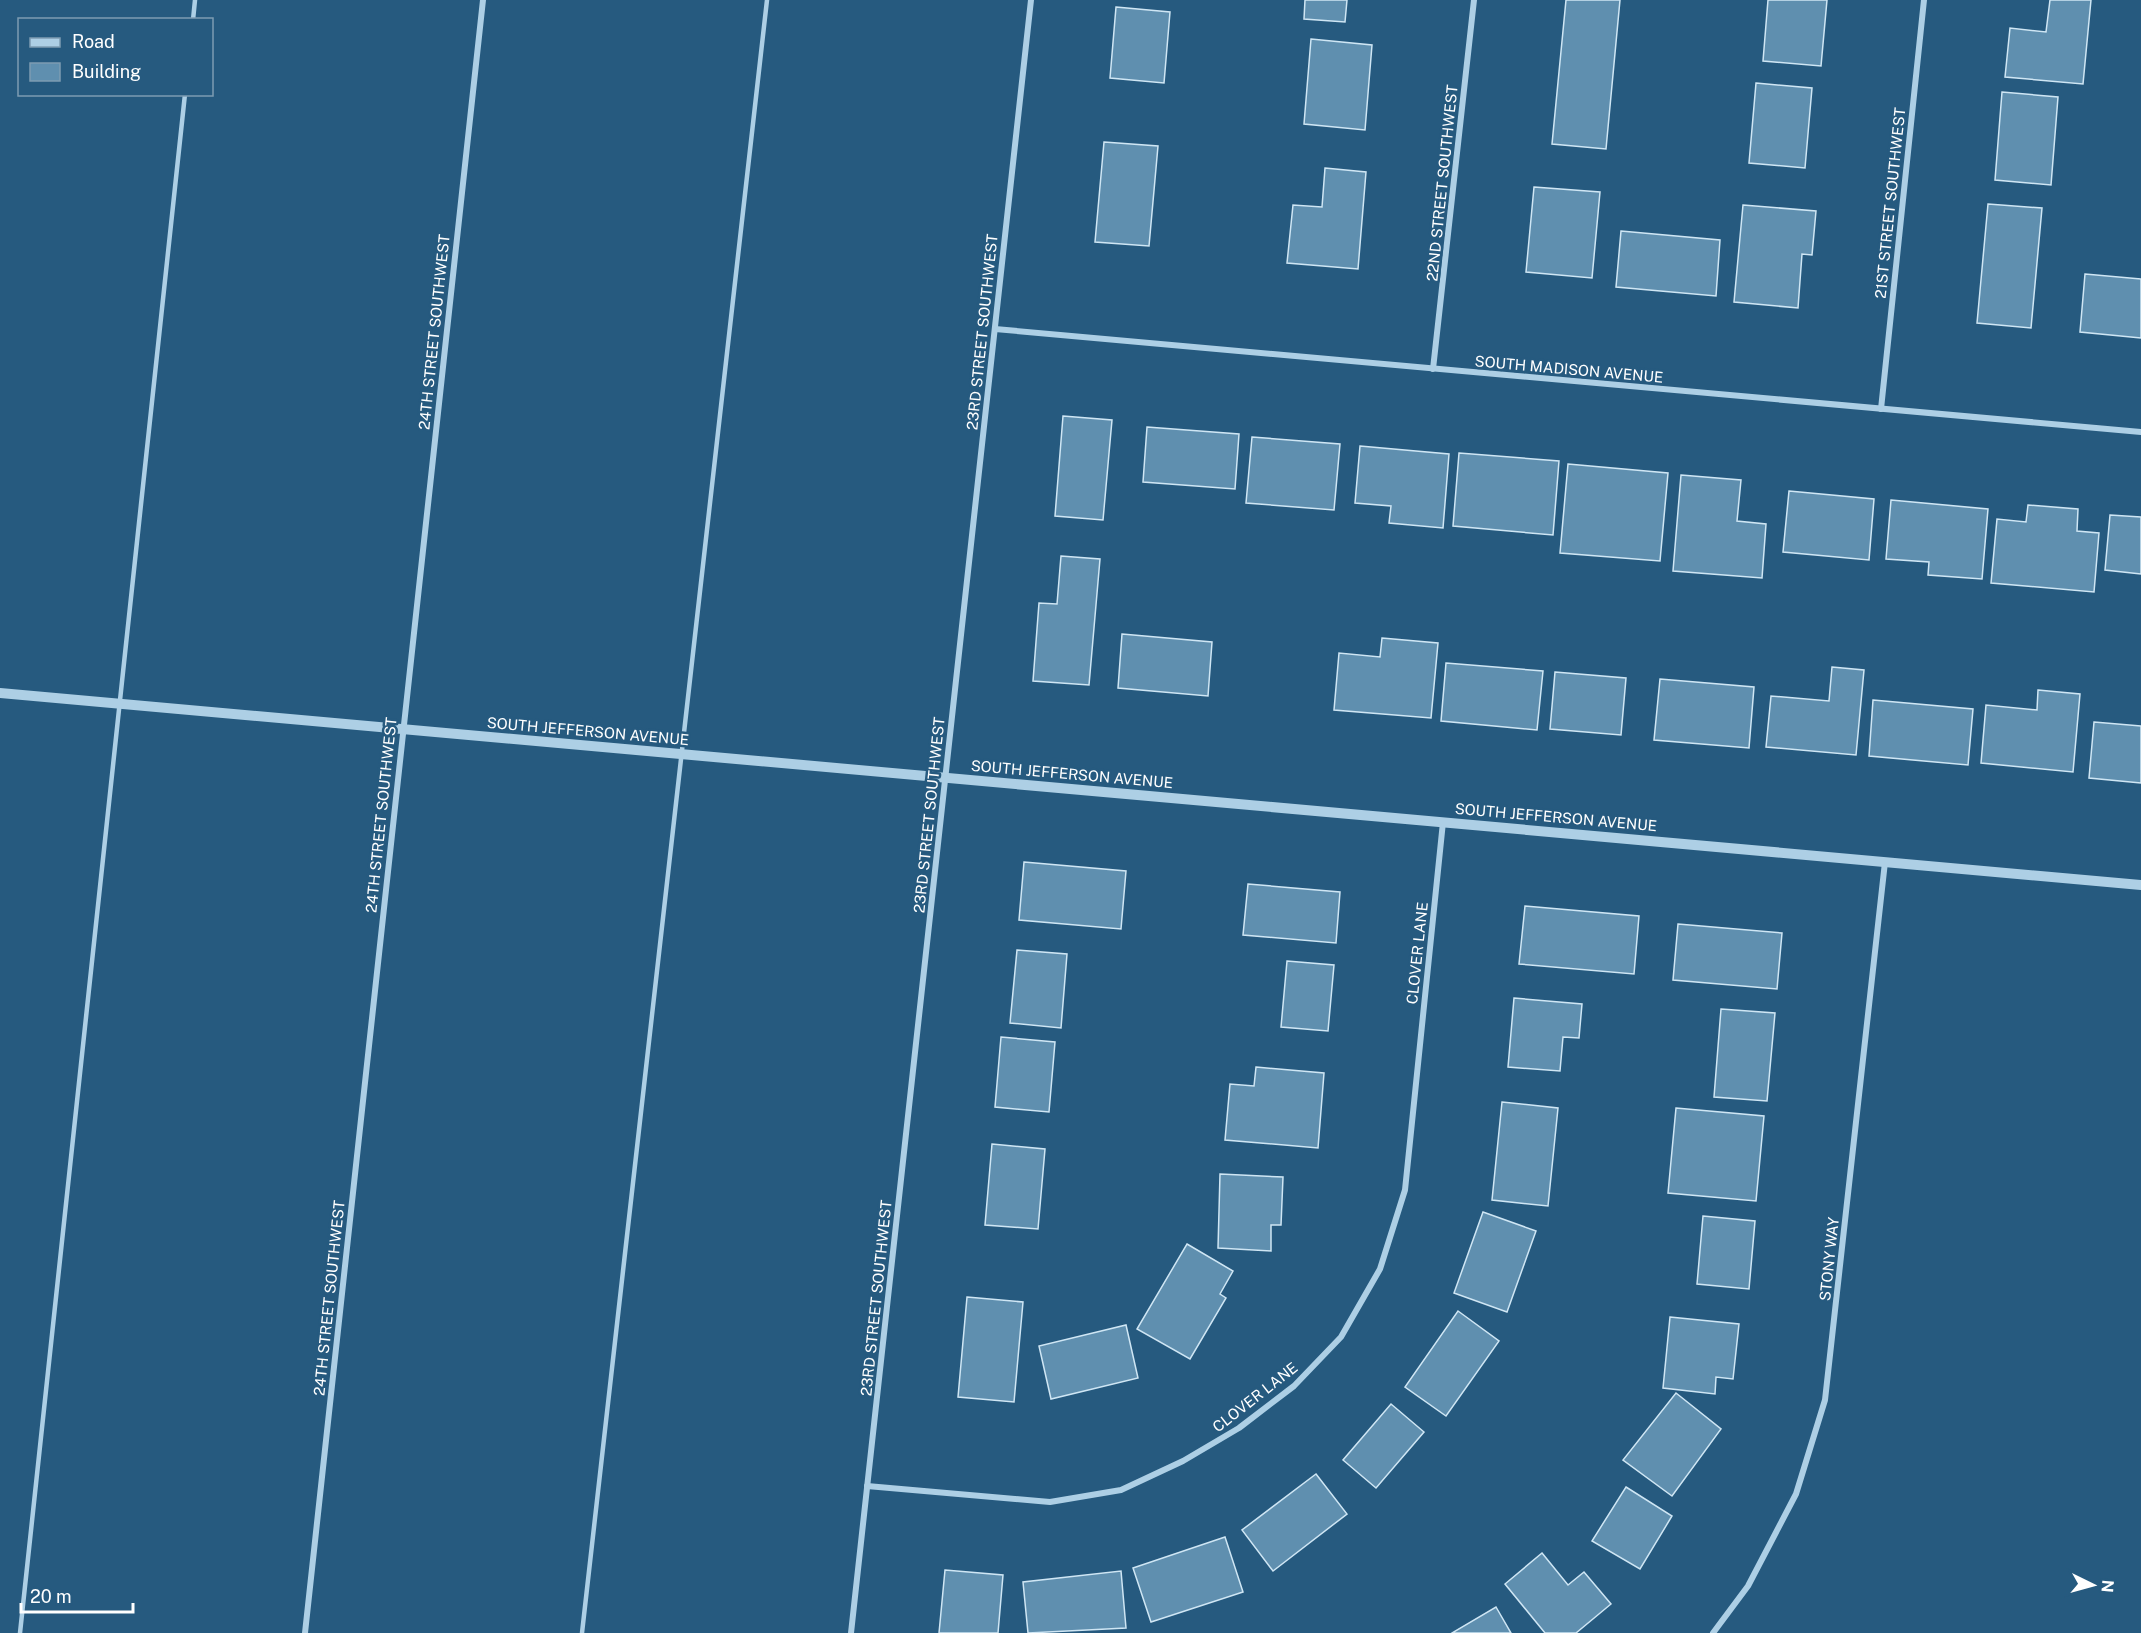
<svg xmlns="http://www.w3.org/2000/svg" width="2141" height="1633" viewBox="0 0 2141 1633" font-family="'Public Sans',sans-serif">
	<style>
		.building { fill: #5f8faf; stroke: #cfe6f4; stroke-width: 1.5 }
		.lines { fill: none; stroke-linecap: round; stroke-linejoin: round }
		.service { stroke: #adcfe5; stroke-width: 4.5 }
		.minor { stroke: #adcfe5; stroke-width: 6 }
		.tertiary { stroke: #adcfe5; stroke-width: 10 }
		.labels { text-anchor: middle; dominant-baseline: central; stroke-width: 5; stroke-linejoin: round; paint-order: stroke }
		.street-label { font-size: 15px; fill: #fff; stroke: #265a7f }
	</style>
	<rect width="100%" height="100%" fill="#265a7f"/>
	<g class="building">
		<path d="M1305 0H1347L1345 22 1304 19Z"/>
		<path d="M1566 0H1620L1606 149 1552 144Z"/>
		<path d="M1768 0H1827L1821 66 1763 61Z"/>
		<path d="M2050 0H2091L2083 84 2005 77 2010 28 2046 32Z"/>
		<path d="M1116 7 1170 12 1164 83 1110 78Z"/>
		<path d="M1311 39 1372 45 1365 130 1304 124Z"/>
		<path d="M1756 83 1812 88 1805 168 1749 163Z"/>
		<path d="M2002 92 2058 97 2051 185 1995 180Z"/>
		<path d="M1104 142 1158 146 1149 246 1095 242Z"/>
		<path d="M1325 168 1366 172 1358 269 1287 263 1293 205 1322 207Z"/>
		<path d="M1534 187 1600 192 1592 278 1526 272Z"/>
		<path d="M1988 204 2042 208 2031 328 1977 323Z"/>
		<path d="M1743 205 1816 211 1812 255 1802 254 1798 308 1734 302Z"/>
		<path d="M1621 231 1720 240 1716 296 1616 287Z"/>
		<path d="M2085 274 2141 279V338L2080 332Z"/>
		<path d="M1063 416 1112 420 1103 520 1055 516Z"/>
		<path d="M1147 427 1239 434 1235 489 1143 482Z"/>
		<path d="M1252 437 1340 444 1334 510 1246 503Z"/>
		<path d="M1360 446 1449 454 1443 528 1389 523 1391 506 1355 503Z"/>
		<path d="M1459 453 1559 461 1553 535 1453 526Z"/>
		<path d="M1568 464 1668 473 1660 561 1560 553Z"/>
		<path d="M1681 475 1741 480 1737 521 1766 524 1762 578 1673 571Z"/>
		<path d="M1789 491 1874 499 1869 560 1783 552Z"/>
		<path d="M1891 500 1988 509 1982 579 1928 575 1929 562 1886 559Z"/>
		<path d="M2028 505 2078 509 2077 531 2099 533 2094 592 1991 583 1997 519 2026 522Z"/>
		<path d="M2110 515 2141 517V574L2105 570Z"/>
		<path d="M1061 556 1100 559 1089 685 1033 681 1039 603 1057 604Z"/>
		<path d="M1122 634 1212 642 1208 696 1118 688Z"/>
		<path d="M1382 638 1438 643 1431 718 1334 710 1339 653 1380 657Z"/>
		<path d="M1446 663 1543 671 1537 730 1441 721Z"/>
		<path d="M1832 667 1864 670 1856 755 1766 747 1771 696 1829 701Z"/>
		<path d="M1555 672 1626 678 1621 735 1550 729Z"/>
		<path d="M1660 679 1754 687 1749 748 1654 740Z"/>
		<path d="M2038 690 2080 694 2073 772 1981 763 1986 705 2037 710Z"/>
		<path d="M1873 700 1973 709 1968 765 1869 756Z"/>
		<path d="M2094 722 2141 726V783L2089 778Z"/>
		<path d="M1024 862 1126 871 1121 929 1019 920Z"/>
		<path d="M1248 884 1340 892 1336 943 1243 935Z"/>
		<path d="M1525 906 1639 916 1634 974 1519 964Z"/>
		<path d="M1678 924 1782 933 1777 989 1673 980Z"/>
		<path d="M1017 950 1067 954 1061 1028 1010 1023Z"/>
		<path d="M1287 961 1334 965 1328 1031 1281 1027Z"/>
		<path d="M1514 998 1582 1004 1579 1038 1563 1037 1560 1071 1508 1067Z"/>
		<path d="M1721 1009 1775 1013 1767 1101 1714 1097Z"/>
		<path d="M1001 1037 1055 1042 1049 1112 995 1107Z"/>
		<path d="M1256 1067 1324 1073 1318 1148 1225 1140 1230 1084 1254 1086Z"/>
		<path d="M1502 1102 1558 1108 1548 1206 1492 1200Z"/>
		<path d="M1676 1108 1764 1116 1756 1201 1668 1193Z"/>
		<path d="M992 1144 1045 1149 1038 1229 985 1225Z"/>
		<path d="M1220 1174 1283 1177 1281 1225H1271V1251L1218 1248Z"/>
		<path d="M1483 1212 1536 1231 1507 1312 1454 1293Z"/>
		<path d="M1703 1216 1755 1221 1749 1289 1697 1284Z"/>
		<path d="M1187 1244 1233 1271 1220 1294 1226 1298 1190 1359 1137 1329Z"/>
		<path d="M967 1297 1023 1302 1014 1402 958 1397Z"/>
		<path d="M1458 1311 1499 1341 1446 1416 1405 1387Z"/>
		<path d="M1670 1317 1739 1324 1733 1379 1716 1377 1715 1394 1663 1388Z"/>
		<path d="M1126 1325 1138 1378 1051 1399 1039 1346Z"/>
		<path d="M1676 1393 1721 1429 1672 1496 1623 1460Z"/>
		<path d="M1391 1404 1424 1432 1376 1488 1343 1460Z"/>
		<path d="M1316 1474 1347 1514 1273 1571 1242 1530Z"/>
		<path d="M1626 1487 1672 1516 1640 1569 1592 1541Z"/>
		<path d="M1225 1537 1243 1592 1151 1622 1133 1568Z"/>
		<path d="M1542 1553 1568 1585 1584 1572 1611 1604 1576 1633H1545L1505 1584Z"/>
		<path d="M945 1570 1003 1575 998 1633H939Z"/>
		<path d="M1121 1571 1126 1628 1028 1633 1023 1582Z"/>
		<path d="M1496 1607 1511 1633H1452Z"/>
	</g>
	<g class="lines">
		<g class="service">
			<path d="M193 20 195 0"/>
			<path d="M20 1633 185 94"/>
			<path d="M582 1633 767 0"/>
		</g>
		<g class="minor">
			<path d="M995 329 2141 432"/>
			<path d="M1433 369 1474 0"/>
			<path d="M1881 409 1924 0"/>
			<path d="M867 1486 1050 1502 1121 1490 1183 1461 1239 1428 1294 1386 1341 1337 1380 1269 1405 1190 1443 822"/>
			<path d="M305 1633 483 0"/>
			<path d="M851 1633 1031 0"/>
			<path d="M1713 1633 1748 1586 1796 1494 1825 1400 1885 862"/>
		</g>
		<path class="tertiary" d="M0 693 2141 885"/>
	</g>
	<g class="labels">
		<g class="street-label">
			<text transform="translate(1442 183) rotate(-84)">22ND STREET SOUTHWEST</text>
			<text transform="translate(1890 203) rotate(-84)">21ST STREET SOUTHWEST</text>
			<text transform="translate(434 332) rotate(-84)">24TH STREET SOUTHWEST</text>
			<text transform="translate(982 332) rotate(-84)">23RD STREET SOUTHWEST</text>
			<text transform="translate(1569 369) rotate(5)">SOUTH MADISON AVENUE</text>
			<text transform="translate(588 731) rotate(5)">SOUTH JEFFERSON AVENUE</text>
			<text transform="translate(1072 774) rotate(5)">SOUTH JEFFERSON AVENUE</text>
			<text transform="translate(381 815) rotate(-84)">24TH STREET SOUTHWEST</text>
			<text transform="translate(929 815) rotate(-84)">23RD STREET SOUTHWEST</text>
			<text transform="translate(1556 817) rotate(5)">SOUTH JEFFERSON AVENUE</text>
			<text transform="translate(1417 953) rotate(-84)">CLOVER LANE</text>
			<text transform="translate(1829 1259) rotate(-84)">STONY WAY</text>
			<text transform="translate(329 1298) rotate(-84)">24TH STREET SOUTHWEST</text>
			<text transform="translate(876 1298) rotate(-84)">23RD STREET SOUTHWEST</text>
			<text transform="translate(1255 1397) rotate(-38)">CLOVER LANE</text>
		</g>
	</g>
	<rect x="18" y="18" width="195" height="78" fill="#265a7f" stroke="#7d9cb2" stroke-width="1.5"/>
	<rect x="30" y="38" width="30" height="9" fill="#adcfe5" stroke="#7d9cb2" stroke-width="1.5"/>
	<text x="72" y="48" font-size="18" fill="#ffffff">Road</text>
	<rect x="30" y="63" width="30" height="18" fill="#5f8faf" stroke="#7d9cb2" stroke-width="1.5"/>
	<text x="72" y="78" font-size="18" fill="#ffffff">Building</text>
	<g transform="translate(2093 1585) rotate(95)" stroke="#265a7f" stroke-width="4.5" paint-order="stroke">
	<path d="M0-4.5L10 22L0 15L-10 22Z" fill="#ffffff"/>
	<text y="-9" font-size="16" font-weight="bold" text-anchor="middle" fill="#ffffff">N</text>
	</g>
	<path d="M21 1603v9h112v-9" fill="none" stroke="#ffffff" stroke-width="3"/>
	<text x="30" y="1603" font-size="18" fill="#ffffff" stroke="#265a7f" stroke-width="4.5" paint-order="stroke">20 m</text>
</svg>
